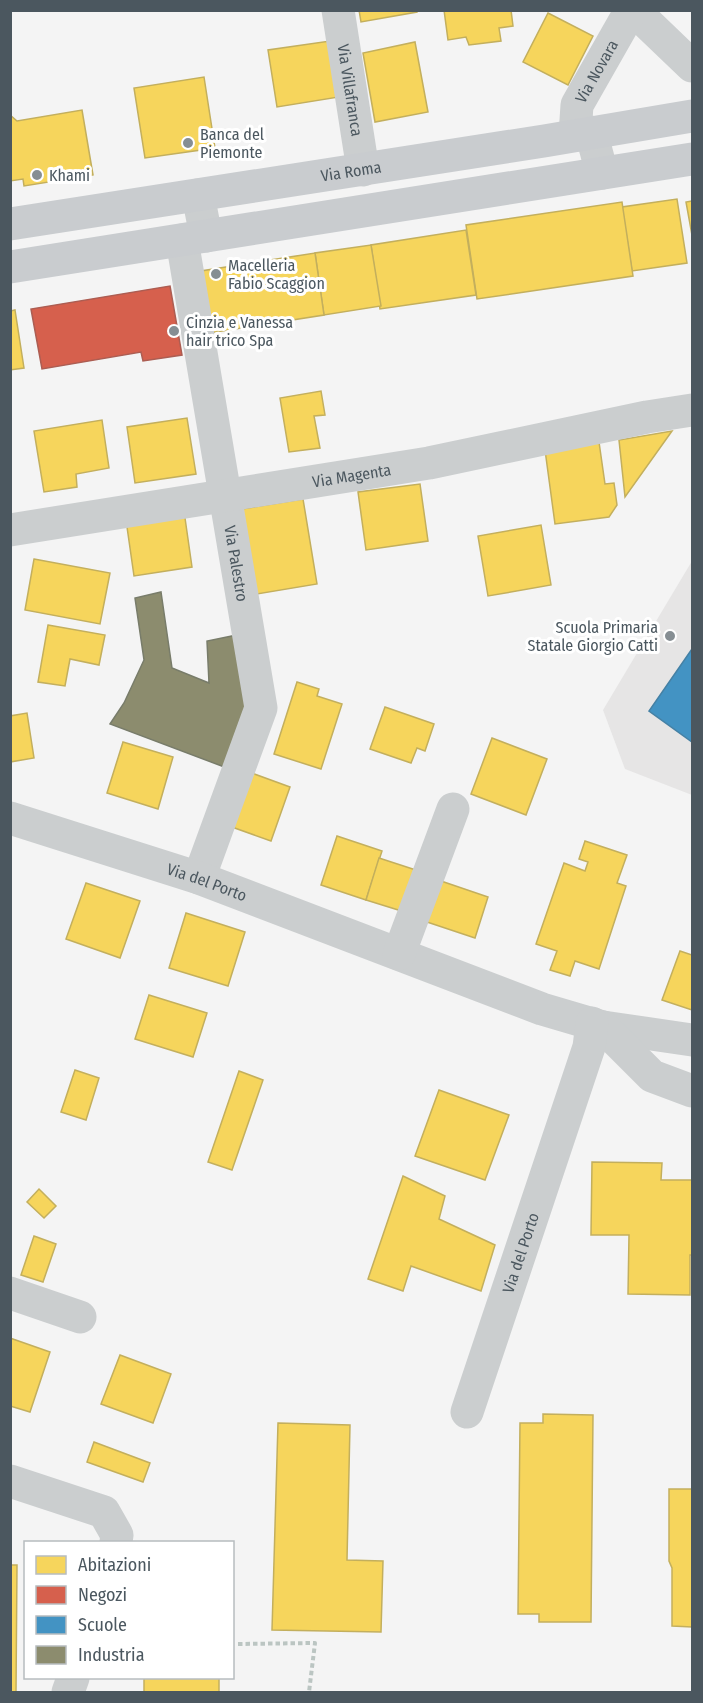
<svg xmlns="http://www.w3.org/2000/svg" width="703" height="1703" viewBox="0 0 703 1703" font-family="'Fira Sans Condensed',sans-serif">
	<style>
		.education { fill: #e6e5e5 }
		.homes { fill: #f6d55c; stroke: #c3af5d; stroke-width: 1.5 }
		.shops { fill: #d6604d; stroke: #ac5d52; stroke-width: 1.5 }
		.schools { fill: #4393c3; stroke: #4581a5; stroke-width: 1.5 }
		.industry { fill: #8c8c6e; stroke: #787c6a; stroke-width: 1.5 }
		.lines { fill: none; stroke-linecap: round; stroke-linejoin: round }
		.path { stroke: #bbc5c2; stroke-width: 4; stroke-dasharray: 4.5 3; stroke-linecap: butt }
		.minor { stroke: #cbcecf; stroke-width: 33 }
		.major { stroke: #c9cccf; stroke-width: 33 }
		.poi-dot { fill: #868e93; stroke: #fff; stroke-width: 2 }
		.labels { text-anchor: middle; dominant-baseline: central; stroke-width: 6; stroke-linejoin: round; paint-order: stroke }
		.street-label { font-size: 16px; fill: #4b575f; stroke: #fff }
		.poi-label { font-size: 16px; fill: #4b575f; stroke: #fff; text-anchor: start }
	</style>
	<rect width="100%" height="100%" fill="#f4f4f4"/>
	<path class="education" d="M692 561V795L625 769 603 710Z"/>
	<g class="homes">
		<path d="M359 10H417V12L361 22Z"/>
		<path d="M444 10H511L513 26 499 28 501 41 469 45 466 37 448 40Z"/>
		<path d="M548 13 593 36 568 85 523 62Z"/>
		<path d="M330 41 339 97 277 107 268 50Z"/>
		<path d="M415 42 428 112 375 122 363 53Z"/>
		<path d="M204 77 215 148 145 158 134 88Z"/>
		<path d="M82 110 93 175 24 186 23 179 10 181V115L17 121Z"/>
		<path d="M677 199 687 263 632 271 622 207Z"/>
		<path d="M692 201V235L686 202Z"/>
		<path d="M622 202 633 276 477 299 466 225Z"/>
		<path d="M466 230 476 295 380 309 371 245Z"/>
		<path d="M371 245 381 306 324 315 315 253Z"/>
		<path d="M315 253 324 315 210 333 201 271Z"/>
		<path d="M15 310 24 368 10 370V311Z"/>
		<path d="M321 391 325 415 314 416 320 448 289 452 280 398Z"/>
		<path d="M187 418 196 474 135 483 127 427Z"/>
		<path d="M102 420 109 468 76 474 77 487 44 492 34 431Z"/>
		<path d="M672 431 625 497 619 440Z"/>
		<path d="M599 442 605 484 614 483 617 505 609 517 555 524 545 450Z"/>
		<path d="M420 484 428 541 366 550 358 492Z"/>
		<path d="M303 499 317 584 257 594 242 509Z"/>
		<path d="M184 511 192 567 134 576 126 520Z"/>
		<path d="M541 525 551 585 488 596 478 536Z"/>
		<path d="M34 559 110 573 100 624 25 610Z"/>
		<path d="M48 625 105 635 99 665 70 659 65 686 38 682Z"/>
		<path d="M297 682 319 689 317 696 342 704 321 769 274 754Z"/>
		<path d="M385 707 434 724 425 751 417 748 411 763 370 749Z"/>
		<path d="M27 713 34 758 10 762V716Z"/>
		<path d="M492 738 547 759 526 815 471 794Z"/>
		<path d="M123 742 173 757 158 809 107 793Z"/>
		<path d="M249 772 290 787 271 841 229 826Z"/>
		<path d="M337 836 382 851 366 900 321 885Z"/>
		<path d="M585 841 627 855 617 883 626 886 599 969 575 961 570 976 550 970 557 951 536 944 564 863 585 871 588 862 579 859Z"/>
		<path d="M379 858 422 872 408 913 366 900Z"/>
		<path d="M441 881 488 897 475 938 427 922Z"/>
		<path d="M86 883 140 901 120 958 66 939Z"/>
		<path d="M186 913 245 932 228 986 169 968Z"/>
		<path d="M680 951 692 955V1010L662 1000Z"/>
		<path d="M149 995 207 1013 193 1057 135 1039Z"/>
		<path d="M75 1070 99 1078 86 1120 61 1112Z"/>
		<path d="M239 1071 263 1080 232 1170 208 1162Z"/>
		<path d="M439 1090 509 1115 485 1180 415 1156Z"/>
		<path d="M592 1162 662 1163 661 1180H692V1255H690V1295L628 1294 629 1235H591Z"/>
		<path d="M403 1176 445 1196 439 1219 495 1245 481 1291 411 1266 403 1291 368 1279Z"/>
		<path d="M39 1189 56 1206 44 1218 27 1202Z"/>
		<path d="M34 1236 56 1244 43 1282 21 1275Z"/>
		<path d="M10 1338 50 1352 30 1412 10 1406Z"/>
		<path d="M120 1355 171 1374 153 1423 101 1404Z"/>
		<path d="M543 1414 593 1415 591 1622H539V1614H518L520 1423H543Z"/>
		<path d="M278 1423 350 1425 347 1560 383 1561 381 1632 272 1630Z"/>
		<path d="M94 1442 150 1463 143 1482 87 1462Z"/>
		<path d="M669 1489H692V1627L672 1626V1568L669 1561Z"/>
		<path d="M10 1565H17L16 1692H10Z"/>
		<rect x="144" y="1678" width="75" height="14"/>
	</g>
	<path class="shops" d="M170 286 182 355 143 361 141 352 42 369 31 309Z"/>
	<path class="schools" d="M692 649V742L649 711Z"/>
	<path class="industry" d="M161 592 172 668 209 683 207 641 237 635 249 706 227 768 110 724 124 703 144 660 135 598Z"/>
	<g class="lines">
		<path class="path" d="M238 1644 315 1643 309 1692"/>
		<g class="minor">
			<path id="s1" d="M338 10 363 170"/>
			<path d="M630 13 645 21 692 66"/>
			<path d="M591 132 602 173"/>
			<path id="s2" d="M575 135 577 105 631 10"/>
			<path d="M198 195 206 236"/>
			<path id="s3" d="M182 240 261 708 199 878"/>
			<path id="s4" d="M10 530 429 463 647 417 692 410"/>
			<path id="s5" d="M10 818 199 878 542 1009 603 1027 692 1040"/>
			<path d="M399 954 453 809"/>
			<path d="M603 1027 652 1076 692 1091"/>
			<path d="M10 1293 80 1317"/>
			<path id="s6" d="M467 1412 589 1047 592 1023"/>
			<path d="M10 1481 104 1512 117 1535 116 1542"/>
			<path d="M68 1692 73 1678"/>
		</g>
		<g class="major">
			<path id="s7" d="M10 224 544 141 692 116"/>
			<path d="M10 267 692 159"/>
		</g>
	</g>
	<g class="poi-dot">
		<circle cx="188" cy="143" r="6"/>
		<circle cx="37" cy="175" r="6"/>
		<circle cx="216" cy="274" r="6"/>
		<circle cx="174" cy="331" r="6"/>
		<circle cx="670" cy="636" r="6"/>
	</g>
	<g class="labels">
		<g class="street-label">
			<text stroke="none"><textPath href="#s2" startOffset="69">Via Novara</textPath></text>
			<text stroke="none"><textPath href="#s1" startOffset="81">Via Villafranca</textPath></text>
			<text stroke="none"><textPath href="#s7" startOffset="345">Via Roma</textPath></text>
			<text stroke="none"><textPath href="#s4" startOffset="346">Via Magenta</textPath></text>
			<text stroke="none"><textPath href="#s3" startOffset="328">Via Palestro</textPath></text>
			<text stroke="none"><textPath href="#s5" startOffset="207">Via del Porto</textPath></text>
			<text stroke="none"><textPath href="#s6" startOffset="168">Via del Porto</textPath></text>
		</g>
		<g class="poi-label">
			<text x="200" y="134">Banca del<tspan x="200" dy="18">Piemonte</tspan></text>
			<text x="49" y="175">Khami</text>
			<text x="228" y="265">Macelleria<tspan x="228" dy="18">Fabio Scaggion</tspan></text>
			<text x="186" y="322">Cinzia e Vanessa<tspan x="186" dy="18">hair trico Spa</tspan></text>
			<text x="658" y="627" text-anchor="end">Scuola Primaria<tspan x="658" dy="18">Statale Giorgio Catti</tspan></text>
		</g>
	</g>
	<rect width="703" height="1703" fill="none" stroke="#4b575f" stroke-width="24"/>
	<rect x="24" y="1541" width="210" height="138" fill="#ffffff" stroke="#b7bcbf" stroke-width="1.5"/>
	<rect x="36" y="1556" width="30" height="18" fill="#f6d55c" stroke="#b7bcbf" stroke-width="1.5"/>
	<text x="78" y="1571" font-size="18" fill="#4b575f">Abitazioni</text>
	<rect x="36" y="1586" width="30" height="18" fill="#d6604d" stroke="#b7bcbf" stroke-width="1.5"/>
	<text x="78" y="1601" font-size="18" fill="#4b575f">Negozi</text>
	<rect x="36" y="1616" width="30" height="18" fill="#4393c3" stroke="#b7bcbf" stroke-width="1.5"/>
	<text x="78" y="1631" font-size="18" fill="#4b575f">Scuole</text>
	<rect x="36" y="1646" width="30" height="18" fill="#8c8c6e" stroke="#b7bcbf" stroke-width="1.5"/>
	<text x="78" y="1661" font-size="18" fill="#4b575f">Industria</text>
</svg>
